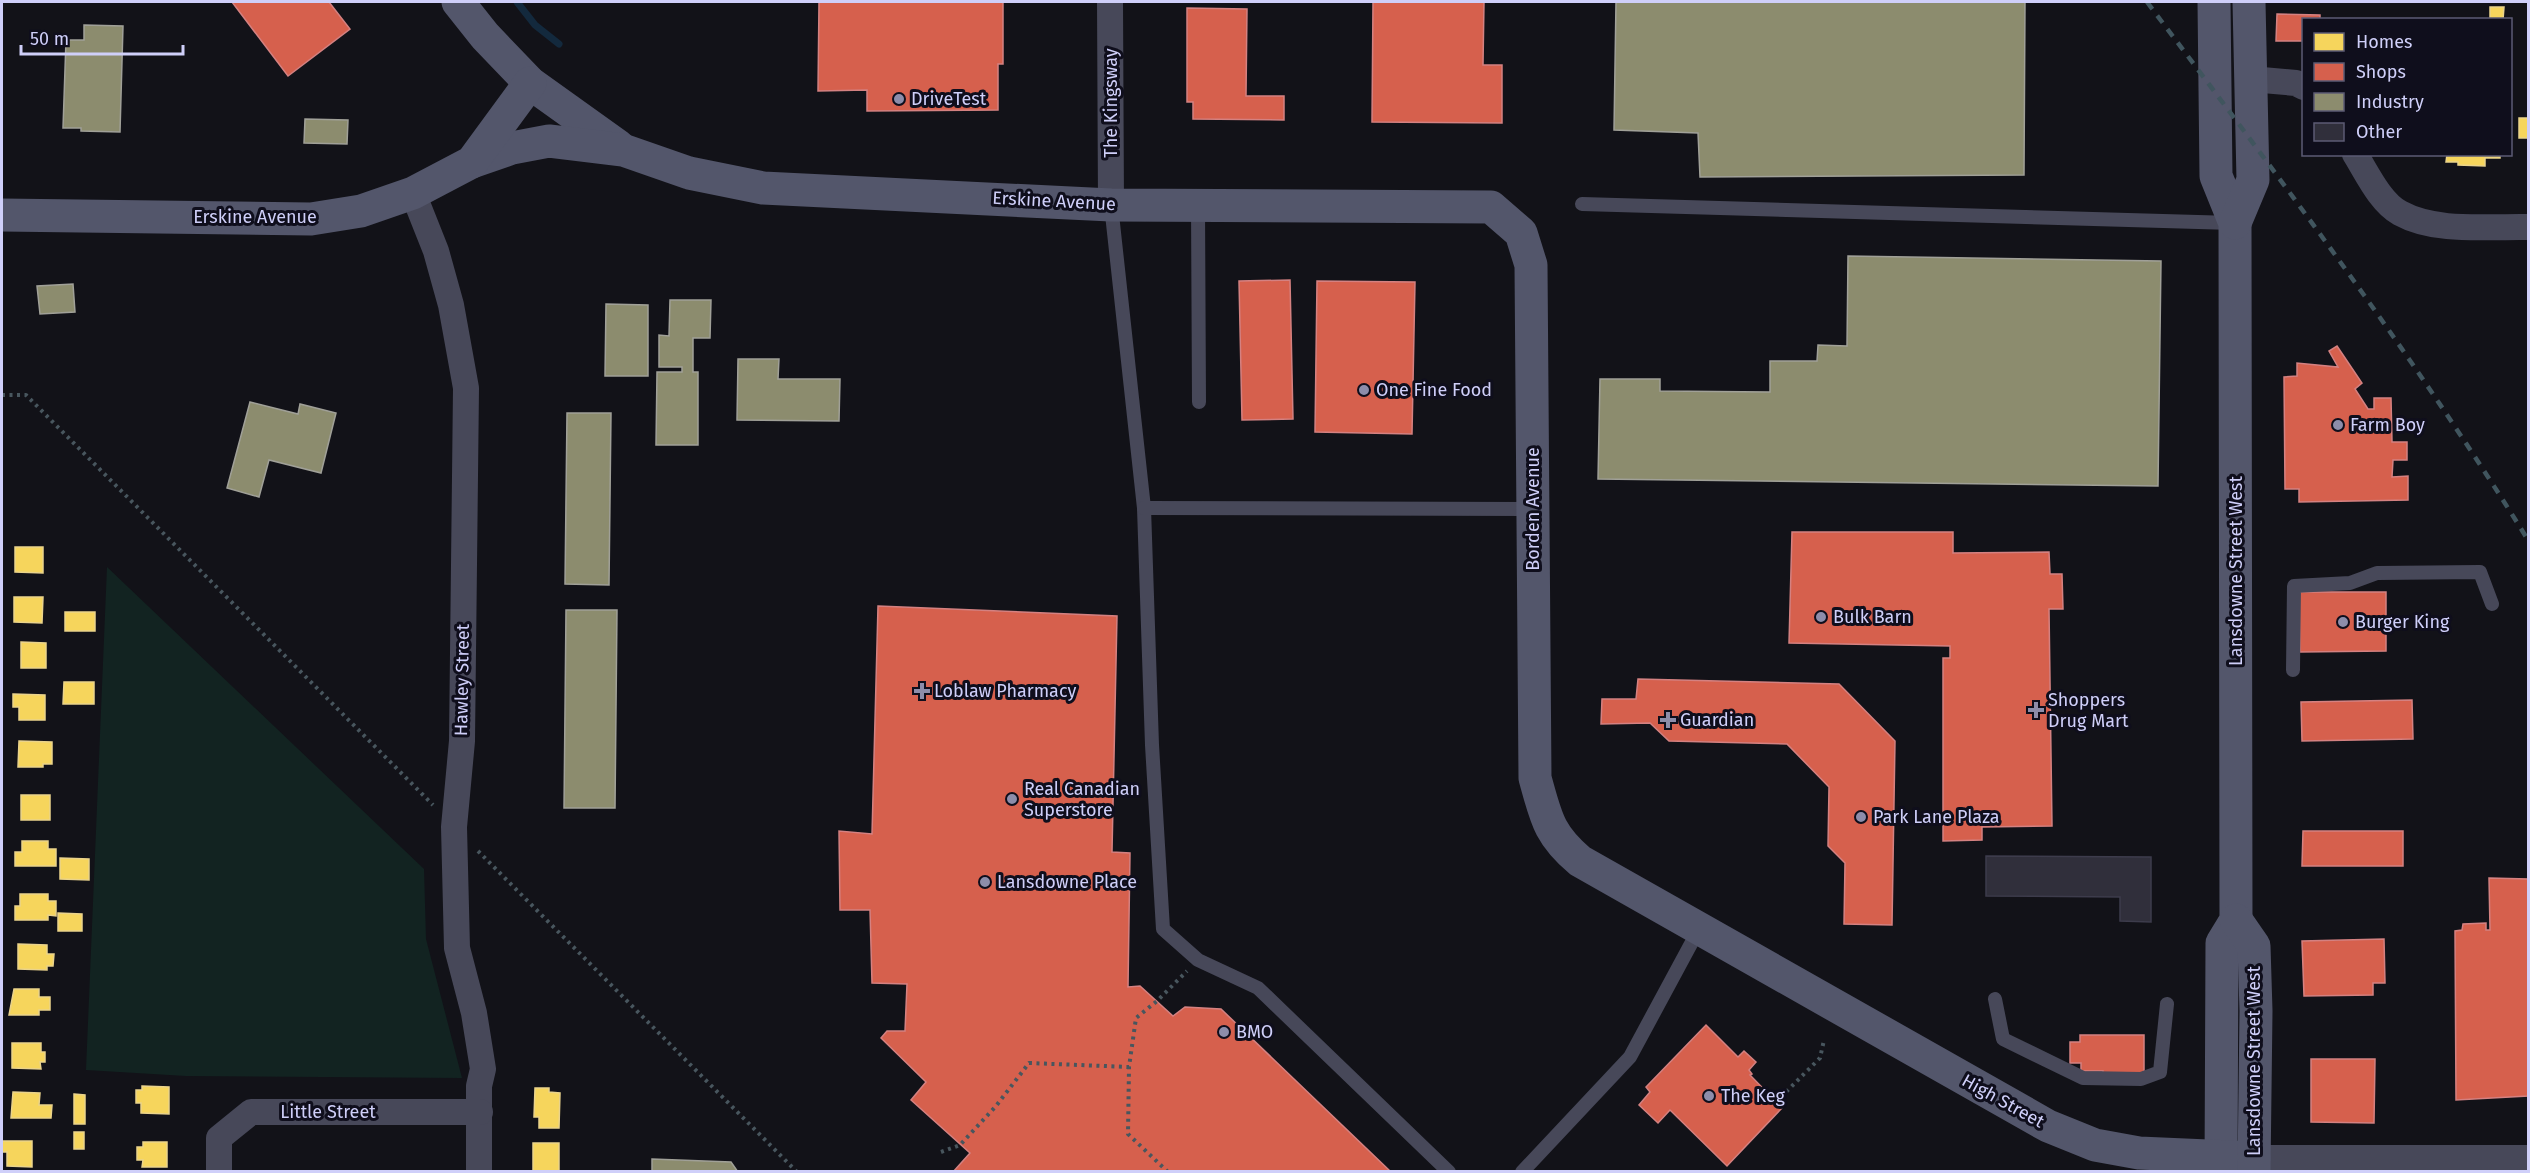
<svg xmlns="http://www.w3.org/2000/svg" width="2530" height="1173" viewBox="0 0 2530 1173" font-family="'Fira Sans',sans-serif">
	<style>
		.green { fill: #122321 }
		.homes { fill: #f6d55c; stroke: #ead38b; stroke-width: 1.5 }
		.shops { fill: #d6604d; stroke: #d48181; stroke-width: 1.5 }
		.industry { fill: #8c8c6e; stroke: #a0a098; stroke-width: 1.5 }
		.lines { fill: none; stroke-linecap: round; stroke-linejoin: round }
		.stream { stroke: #13293d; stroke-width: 7 }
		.building { fill: #302f3b; stroke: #3d3c4c; stroke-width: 1.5 }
		.path { stroke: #48565e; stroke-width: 4; stroke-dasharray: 3 4.5; stroke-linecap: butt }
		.lane { stroke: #474859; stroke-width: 14 }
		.street { stroke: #474859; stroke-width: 26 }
		.secondary { stroke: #53566b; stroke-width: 33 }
		.rail { stroke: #40555e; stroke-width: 4.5; stroke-dasharray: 9 8; stroke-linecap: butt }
		.poi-dot { fill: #8d8daa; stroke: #0f0e1c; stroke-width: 2 }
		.labels { text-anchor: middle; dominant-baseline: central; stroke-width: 6; stroke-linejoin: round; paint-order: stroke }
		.poi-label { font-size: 18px; fill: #cfcff9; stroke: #0f0e1c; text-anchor: start }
		.street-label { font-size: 18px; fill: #cfcff9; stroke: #0f0e1c }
	</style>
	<rect width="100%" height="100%" fill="#121218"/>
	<path class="green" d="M107 567 424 869 426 939 462 1078 186 1076 86 1070Z"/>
	<g class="homes">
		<path d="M2490 7H2504L2503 20H2490Z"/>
		<rect x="2519" y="118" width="9" height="20"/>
		<path d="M2447 154H2500V158H2485V166L2458 165V162H2446Z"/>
		<path d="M15 547H43V573L15 572Z"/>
		<path d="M14 597H43L42 623 14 622Z"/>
		<rect x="65" y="612" width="30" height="19"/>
		<path d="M21 642 46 643V668H21Z"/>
		<path d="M64 682H94V704H63Z"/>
		<path d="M13 694 45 695V720H19V707H13Z"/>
		<path d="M19 741 52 742V764H43V767H18Z"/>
		<rect x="21" y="795" width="29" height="25"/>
		<path d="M22 841H48V849H56V866H15V852H22Z"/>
		<path d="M60 858 89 859V880L60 879Z"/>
		<path d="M20 894H48V901H56V916L48 915V920H15V906H20Z"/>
		<path d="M58 913 82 914V931H58Z"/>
		<path d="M18 944 47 945V954H54L53 966H47V970L18 969Z"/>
		<path d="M14 989H39V997H50V1010H39V1015H9Z"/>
		<path d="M12 1043H41V1052H45V1062H40L41 1069 12 1068Z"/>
		<path d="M142 1086 169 1087V1114L141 1113V1103H136V1090H142Z"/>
		<path d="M535 1088H549V1092L560 1093 559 1128H539V1117H534Z"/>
		<path d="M13 1092 40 1093 39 1105H52L51 1118H11Z"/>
		<path d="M74 1094 85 1095V1124H74Z"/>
		<rect x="74" y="1132" width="10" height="17"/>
		<path d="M2 1141H32V1167L7 1166V1152H2Z"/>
		<path d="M143 1142H167V1167H142L143 1160H137V1147H143Z"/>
		<rect x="533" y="1143" width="26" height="29"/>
	</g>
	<g class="shops">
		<path d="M232 2H329L350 29 288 76Z"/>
		<path d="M819 2H1003V64H998V110L867 111V90L818 91Z"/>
		<path d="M1373 2H1484L1483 65H1502V123L1372 122Z"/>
		<path d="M1187 8 1247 9 1246 96H1284V120L1193 119V102H1187Z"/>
		<path d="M2277 14 2320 15V20H2304V41H2276Z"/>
		<path d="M1290 280 1293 419 1242 420 1239 281Z"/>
		<path d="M1317 281 1415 282 1412 434 1315 432Z"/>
		<path d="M2337 346 2362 383 2355 389 2368 409H2374V398H2391L2392 442H2407V460H2393L2392 477 2408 476V500L2299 502V489H2285L2284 377 2297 376V363L2338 367 2329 351Z"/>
		<path d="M1792 532H1953V553L2049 552 2050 574H2062L2063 609H2049L2052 826 1982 827V840L1943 841V658H1950V646L1789 643Z"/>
		<path d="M2299 592H2386V651L2300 652Z"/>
		<path d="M878 606 1117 616 1112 852 1130 853 1128 987 1140 986 1173 1016 1185 1007 1221 1009 1391 1172H953L970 1153 911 1100 926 1082 881 1038 887 1031H905L907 984 872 983 870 910H840L839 831 872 834Z"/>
		<path d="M1638 679 1839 684 1895 741 1892 925 1844 924 1845 863 1828 846 1829 787 1787 744 1669 741 1650 723 1601 724 1602 699H1636Z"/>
		<path d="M2412 700 2413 739 2302 741 2301 702Z"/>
		<path d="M2303 831H2403V866H2302Z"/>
		<path d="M2489 878 2528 879V1096L2456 1100 2455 931 2462 930 2463 924 2486 923V930H2490Z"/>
		<path d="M2384 939 2385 983H2373V995L2304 996 2302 941Z"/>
		<path d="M1706 1025 1738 1057 1744 1051 1756 1062 1749 1070 1752 1074 1750 1075 1782 1108 1727 1166 1670 1110 1658 1123 1639 1105 1650 1092 1646 1087Z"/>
		<path d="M2080 1035H2144V1076H2103V1071H2081V1063H2070V1042H2080Z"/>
		<path d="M2311 1059H2375L2374 1123 2311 1122Z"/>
	</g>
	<g class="industry">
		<path d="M1616 2H2025L2024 175 1700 177 1698 133 1614 130Z"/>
		<path d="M84 25 123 26 120 132 81 131V128H63L66 40H84Z"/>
		<path d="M305 119 348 120 347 144 304 143Z"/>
		<path d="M1848 256 2161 261 2158 486 1598 479 1600 379H1660V391L1770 392V361H1817L1818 345 1847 346Z"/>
		<path d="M73 284 75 312 40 314 37 286Z"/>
		<path d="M670 300H711L710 338H693V372H698V445H656L657 372H682V367H659V335L669 336Z"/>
		<path d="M606 304 648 305V376H605Z"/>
		<path d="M738 359H779L778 379H840L839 421 737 420Z"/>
		<path d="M250 402 298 414 300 404 336 413 321 473 269 460 259 497 227 488Z"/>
		<path d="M567 413H611L609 585 565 584Z"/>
		<path d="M566 610H617L615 808H564Z"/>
		<path d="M652 1159 731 1162 738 1172H652Z"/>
	</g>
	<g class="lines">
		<path class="stream" d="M517 2 535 25 559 44"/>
	</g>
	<path class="building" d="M1986 856 2151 857V922L2120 921V897L1986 896Z"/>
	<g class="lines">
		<g class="path">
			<path d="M2 395H26L433 805"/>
			<path d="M478 851 797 1172"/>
			<path d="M1781 1097 1820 1058 1824 1040"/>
			<path d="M941 1152 960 1145 996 1106 1029 1063 1129 1067"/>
			<path d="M1168 1172 1128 1134 1129 1067 1136 1018 1157 1001 1187 971"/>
		</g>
		<g class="lane">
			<path d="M1582 204 2233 223"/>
			<path d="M1111 205 1144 508 1152 745 1163 929 1198 960 1258 988 1449 1172"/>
			<path d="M1198 206 1199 402"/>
			<path d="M1144 508 1533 509"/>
			<path d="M2293 670 2294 586 2350 583 2377 573 2480 572 2492 604"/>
			<path d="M1995 999 2003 1039 2083 1078 2141 1079 2160 1072 2167 1004"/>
			<path d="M1522 1172 1630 1057 1699 929"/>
		</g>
		<g class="street">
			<path d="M1110 2 1111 205"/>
			<path d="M2251 79 2296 83 2304 87"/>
			<path d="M2355 154C2367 173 2380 202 2400 213 2436 233 2488 226 2528 227"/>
			<path d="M413 193 436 251 451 305 466 388 462 741 454 827 457 948 474 1013 483 1069 479 1086V1172"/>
			<path d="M2254 1158H2528"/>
			<path d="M219 1172V1138L251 1112H480"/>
		</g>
		<g class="secondary">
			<path d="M458 2 485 36 530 83 618 146"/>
			<path d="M2214 2 2216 176 2235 223 2236 920 2222 943 2221 1172"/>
			<path d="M472 162 512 148 549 141 623 150 689 173 763 188 1111 205 1491 207 1521 233 1531 265 1535 778C1546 817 1548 834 1580 861L2048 1126 2095 1145 2139 1153 2254 1158"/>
			<path d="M2 215 311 219 361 211 413 193 472 162 530 83"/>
			<path d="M2235 223 2253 180 2249 2"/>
			<path d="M2236 920 2254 946 2256 1011 2254 1172"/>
		</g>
		<path class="rail" d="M2147 2C2279 177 2412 353 2528 540"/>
	</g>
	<g class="poi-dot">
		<circle cx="899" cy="99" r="6"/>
		<circle cx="1364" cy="390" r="6"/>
		<circle cx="2338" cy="425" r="6"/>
		<circle cx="1821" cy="617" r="6"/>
		<circle cx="2343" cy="622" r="6"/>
		<path d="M919 682h6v6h6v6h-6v6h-6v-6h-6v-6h6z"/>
		<path d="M2033 701h6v6h6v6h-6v6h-6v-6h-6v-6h6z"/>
		<path d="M1665 711h6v6h6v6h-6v6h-6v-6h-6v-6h6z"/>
		<circle cx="1012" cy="799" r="6"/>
		<circle cx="1861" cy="817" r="6"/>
		<circle cx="985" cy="882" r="6"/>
		<circle cx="1224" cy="1032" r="6"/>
		<circle cx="1709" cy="1096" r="6"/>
	</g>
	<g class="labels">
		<g class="poi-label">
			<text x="911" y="99">DriveTest</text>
			<text x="1376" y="390">One Fine Food</text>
			<text x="2350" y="425">Farm Boy</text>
			<text x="1833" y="617">Bulk Barn</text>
			<text x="2355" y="622">Burger King</text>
			<text x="934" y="691">Loblaw Pharmacy</text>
			<text x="2048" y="700">Shoppers<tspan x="2048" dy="21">Drug Mart</tspan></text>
			<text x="1680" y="720">Guardian</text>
			<text x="1024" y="789">Real Canadian<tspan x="1024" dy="21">Superstore</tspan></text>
			<text x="1873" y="817">Park Lane Plaza</text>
			<text x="997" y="882">Lansdowne Place</text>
			<text x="1236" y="1032">BMO</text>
			<text x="1721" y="1096">The Keg</text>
		</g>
		<g class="street-label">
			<text transform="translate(1111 103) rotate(-90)">The Kingsway</text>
			<text transform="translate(1054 201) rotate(3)">Erskine Avenue</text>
			<text x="255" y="217">Erskine Avenue</text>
			<text transform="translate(1533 509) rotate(-90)">Borden Avenue</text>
			<text transform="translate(2236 571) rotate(-90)">Lansdowne Street West</text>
			<text transform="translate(462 680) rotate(-89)">Hawley Street</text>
			<text transform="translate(2254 1061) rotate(-90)">Lansdowne Street West</text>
			<text transform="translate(2003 1101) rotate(29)">High Street</text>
			<text x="328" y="1112">Little Street</text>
		</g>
	</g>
	<rect width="2530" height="1173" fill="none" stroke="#cfcff9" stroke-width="6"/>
	<rect x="2302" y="18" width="210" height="138" fill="#0f0e1c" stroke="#5c5b74" stroke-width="1.5"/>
	<rect x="2314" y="33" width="30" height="18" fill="#f6d55c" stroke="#5c5b74" stroke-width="1.5"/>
	<text x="2356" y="48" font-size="18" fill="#cfcff9">Homes</text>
	<rect x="2314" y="63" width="30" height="18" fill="#d6604d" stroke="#5c5b74" stroke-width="1.5"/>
	<text x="2356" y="78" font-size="18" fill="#cfcff9">Shops</text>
	<rect x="2314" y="93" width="30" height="18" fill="#8c8c6e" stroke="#5c5b74" stroke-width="1.5"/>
	<text x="2356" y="108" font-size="18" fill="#cfcff9">Industry</text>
	<rect x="2314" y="123" width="30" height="18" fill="#302f3b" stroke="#5c5b74" stroke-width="1.5"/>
	<text x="2356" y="138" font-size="18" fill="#cfcff9">Other</text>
	<path d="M21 45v9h162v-9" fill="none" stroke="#cfcff9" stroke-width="3"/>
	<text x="30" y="45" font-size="18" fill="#cfcff9" stroke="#0f0e1c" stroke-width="4.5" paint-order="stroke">50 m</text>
</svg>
